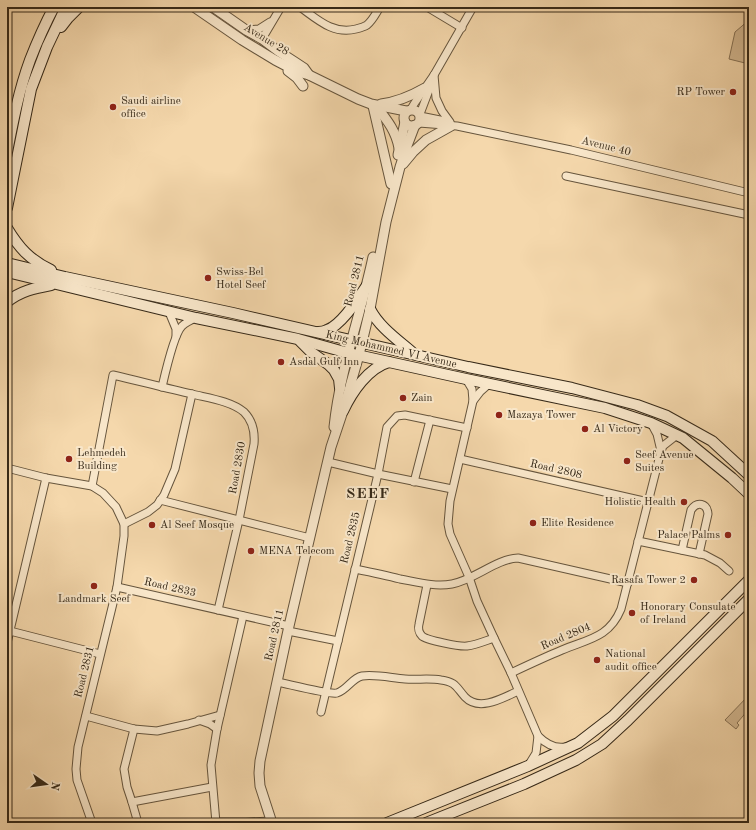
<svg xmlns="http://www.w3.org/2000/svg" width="756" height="830" viewBox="0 0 756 830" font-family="'Old Standard TT',serif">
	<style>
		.green { fill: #d5ba93; stroke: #867256 }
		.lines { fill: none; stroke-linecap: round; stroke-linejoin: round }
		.minor-casing { stroke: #66553d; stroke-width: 9 }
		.tertiary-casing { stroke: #66553d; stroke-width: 11 }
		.secondary-casing { stroke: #362918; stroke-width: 12 }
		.minor { stroke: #f8e6c9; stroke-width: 7 }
		.tertiary { stroke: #f8e6c9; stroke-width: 9 }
		.secondary { stroke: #f8e6c9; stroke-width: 10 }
		.poi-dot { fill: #8f2418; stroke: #f8e6c9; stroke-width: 1.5 }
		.labels { text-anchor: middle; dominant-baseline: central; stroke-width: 4; stroke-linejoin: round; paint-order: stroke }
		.street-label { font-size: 11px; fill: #362918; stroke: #f8e6c9 }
		.poi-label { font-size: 11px; fill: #362918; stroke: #f8e6c9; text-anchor: start }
		.district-label { font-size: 15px; font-weight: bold; letter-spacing: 1px; fill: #362918; stroke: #f8e6c9 }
	</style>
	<rect width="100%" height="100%" fill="#f5d8ac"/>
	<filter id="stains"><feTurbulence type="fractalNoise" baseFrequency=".005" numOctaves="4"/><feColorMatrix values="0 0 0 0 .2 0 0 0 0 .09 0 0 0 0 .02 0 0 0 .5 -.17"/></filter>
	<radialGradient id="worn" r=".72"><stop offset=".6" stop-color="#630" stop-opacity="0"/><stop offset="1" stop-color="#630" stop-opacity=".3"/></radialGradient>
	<g class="green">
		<path d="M749 20V64L729 59 735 32Z"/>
		<path d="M749 695V709L737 723 739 725 736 729 725 720Z"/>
	</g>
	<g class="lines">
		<g class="minor-casing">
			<g id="minor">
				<path d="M300 7C317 19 333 35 356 29 360 28 364 27 367 25 373 20 376 13 380 7"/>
				<path d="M427 7 462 28"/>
				<path d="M246 30 259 29 270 22"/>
				<path d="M262 39 281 7"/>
				<path d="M434 75 436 98 442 111 450 122"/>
				<path d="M411 109 414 104 434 75 473 7"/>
				<path d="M420 114 431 85"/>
				<path d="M420 116 445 121"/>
				<path d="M419 123 457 126 571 150 749 193"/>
				<path d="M566 176 749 215"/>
				<path d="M169 312 176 329V336"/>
				<path d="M466 379 472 389 473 401 450 501 448 524 450 534 469 577 477 601 494 638 511 673 538 736C546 744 554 749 565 747"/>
				<path d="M162 387C165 374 174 334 182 326 186 322 191 320 196 318"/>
				<path d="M473 401 480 392 489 384"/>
				<path d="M651 423 657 434 661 451"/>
				<path d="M460 459 648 502"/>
				<path d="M328 462 378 474 452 489"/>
				<path d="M7 468 46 478 92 486 103 493 116 507 124 524V536L117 587 78 747 76 769 77 780 92 823"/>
				<path d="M414 482 430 420"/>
				<path d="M92 486 113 375C139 381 165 388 192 394 208 398 231 401 244 412 253 421 255 432 254 444L239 520 218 610"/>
				<path d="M160 500 310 538"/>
				<path d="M124 524 148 512 157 505 164 495 175 469 192 394"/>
				<path d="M638 541 705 555 720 563 729 571"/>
				<path d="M682 550 691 510C697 501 707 503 708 514L699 554"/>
				<path d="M355 569C370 572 385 575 400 579 417 582 434 587 452 584 474 580 496 559 518 558L628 583"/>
				<path d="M427 585 419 624C418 628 419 633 422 636 426 640 460 647 467 646 476 645 485 641 494 638"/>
				<path d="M117 587 289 626"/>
				<path d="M10 631 100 654"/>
				<path d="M288 631 338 641"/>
				<path d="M7 643 46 478"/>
				<path d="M511 673C528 665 545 657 562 650 588 639 609 638 621 609L661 451 663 446 677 435"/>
				<path d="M277 682C288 684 329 695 337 693 347 690 352 678 362 676 375 674 392 678 405 679 417 680 429 678 441 680 456 682 456 687 465 697 479 712 503 698 518 691"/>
				<path d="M321 712 378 474 387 427 397 416 405 415 467 428"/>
				<path d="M86 716 134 729 157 731 188 724 220 715"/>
				<path d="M199 720 210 724 217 729"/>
				<path d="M134 729 124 769 127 787 132 802 138 823"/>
				<path d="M528 766 536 753 538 736"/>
				<path d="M132 802 212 787"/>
				<path d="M216 822H246L272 821"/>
				<path d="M216 823 211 765 217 729 243 616"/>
			</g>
		</g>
		<g class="tertiary-casing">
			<g id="tertiary">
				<path d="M194 7 242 40 275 60 298 72 309 75 358 99 371 104 406 111"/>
				<path d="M213 7 246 30 262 39 278 51 295 62 304 68 309 75"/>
				<path d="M288 71 297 78 303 86"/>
				<path d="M381 104C397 102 411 96 425 88"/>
				<path d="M373 106 391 184"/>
				<path d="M377 107C387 120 396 131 399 148"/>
				<circle cx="412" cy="118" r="8"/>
				<path d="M398 155 405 122"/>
				<path d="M403 164 413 152 426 140 451 126"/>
				<path d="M334 427C340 369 361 314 373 257"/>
				<path d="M272 823 260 786 259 773 260 761 289 626 331 447 343 411 359 355 370 309 386 222 400 167 407 146 415 125"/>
			</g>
		</g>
		<g class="secondary-casing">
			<g id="secondary">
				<path d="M61 27 68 18 79 7"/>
				<path d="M7 152C13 121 19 90 30 60 37 42 45 24 54 7"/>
				<path d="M7 208 31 89 47 47 66 7"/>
				<path d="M7 228C19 248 30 260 51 270"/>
				<path d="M7 263 65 277 233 313 468 367 572 388 637 405 667 416 712 441 749 475"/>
				<path d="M7 272 196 318 298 339 348 353 466 379 605 408 651 423 683 438 732 478 749 494"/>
				<path d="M7 302C20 291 35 288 51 285"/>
				<path d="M370 309C379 327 398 340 413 353"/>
				<path d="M318 332C321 332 324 332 327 330 342 325 359 297 368 284"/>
				<path d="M300 341 311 352 329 365 334 370 339 379 340 388"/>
				<path d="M343 411C352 392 368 368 389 362"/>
				<path d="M387 823 528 766 578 743 613 716 749 580"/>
				<path d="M426 823 524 784 576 760 602 744 628 720 749 599"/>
			</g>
		</g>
		<use href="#minor" class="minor"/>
		<use href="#tertiary" class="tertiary"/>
		<use href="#secondary" class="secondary"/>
	</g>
	<g class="poi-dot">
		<circle cx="733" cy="92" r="4"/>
		<circle cx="113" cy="107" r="4"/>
		<circle cx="208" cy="278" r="4"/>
		<circle cx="281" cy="362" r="4"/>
		<circle cx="403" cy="398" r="4"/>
		<circle cx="499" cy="415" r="4"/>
		<circle cx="585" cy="429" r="4"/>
		<circle cx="69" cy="459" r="4"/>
		<circle cx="627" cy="461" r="4"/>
		<circle cx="684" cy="502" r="4"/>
		<circle cx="533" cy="523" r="4"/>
		<circle cx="152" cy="525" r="4"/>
		<circle cx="728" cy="535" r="4"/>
		<circle cx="251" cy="551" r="4"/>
		<circle cx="694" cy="580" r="4"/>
		<circle cx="94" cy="586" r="4"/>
		<circle cx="632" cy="613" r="4"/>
		<circle cx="597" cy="660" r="4"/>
	</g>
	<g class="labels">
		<g class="street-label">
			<text transform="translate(266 40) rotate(31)">Avenue 28</text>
			<text transform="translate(606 147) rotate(14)">Avenue 40</text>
			<text transform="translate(355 281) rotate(-76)">Road 2811</text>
			<text transform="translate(391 350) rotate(13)">King Mohammed VI Avenue</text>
			<text transform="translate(238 468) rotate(-80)">Road 2830</text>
			<text transform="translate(556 470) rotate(13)">Road 2808</text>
			<text transform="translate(351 538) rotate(-76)">Road 2835</text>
			<text transform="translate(170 588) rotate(13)">Road 2833</text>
			<text transform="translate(275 635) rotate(-77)">Road 2811</text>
			<text transform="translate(566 637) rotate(-23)">Road 2804</text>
			<text transform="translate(85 672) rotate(-76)">Road 2831</text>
		</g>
		<g class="poi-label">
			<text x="725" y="92" text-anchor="end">RP Tower</text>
			<text x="121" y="101">Saudi airline<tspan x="121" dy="13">office</tspan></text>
			<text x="216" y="272">Swiss-Bel<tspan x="216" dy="13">Hotel Seef</tspan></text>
			<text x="289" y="362">Asdal Gulf Inn</text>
			<text x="411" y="398">Zain</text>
			<text x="507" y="415">Mazaya Tower</text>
			<text x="593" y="429">Al Victory</text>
			<text x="77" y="453">Lehmedeh<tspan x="77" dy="13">Building</tspan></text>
			<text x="635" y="455">Seef Avenue<tspan x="635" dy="13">Suites</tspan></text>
			<text x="676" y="502" text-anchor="end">Holistic Health</text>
			<text x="541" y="523">Elite Residence</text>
			<text x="160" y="525">Al Seef Mosque</text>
			<text x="720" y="535" text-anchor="end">Palace Palms</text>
			<text x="259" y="551">MENA Telecom</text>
			<text x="686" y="580" text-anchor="end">Rasafa Tower 2</text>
			<text x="94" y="599" text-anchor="middle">Landmark Seef</text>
			<text x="640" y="607">Honorary Consulate<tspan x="640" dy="13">of Ireland</tspan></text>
			<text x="605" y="654">National<tspan x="605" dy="13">audit office</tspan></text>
		</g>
		<g class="district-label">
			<text x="368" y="494">SEEF</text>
		</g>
	</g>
	<rect width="756" height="830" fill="none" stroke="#f5d8ac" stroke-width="24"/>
	<rect x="8" y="8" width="740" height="814" fill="none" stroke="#362918" stroke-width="2"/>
	<rect x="12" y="12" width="732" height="806" fill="none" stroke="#362918"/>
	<g transform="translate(46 784) rotate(103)" stroke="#f8e6c9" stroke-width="3" paint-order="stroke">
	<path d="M0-3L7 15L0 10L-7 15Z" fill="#362918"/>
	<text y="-6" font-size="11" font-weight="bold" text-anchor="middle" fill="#362918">N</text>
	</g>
	<rect width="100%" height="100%" filter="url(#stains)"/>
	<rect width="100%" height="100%" fill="url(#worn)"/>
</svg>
